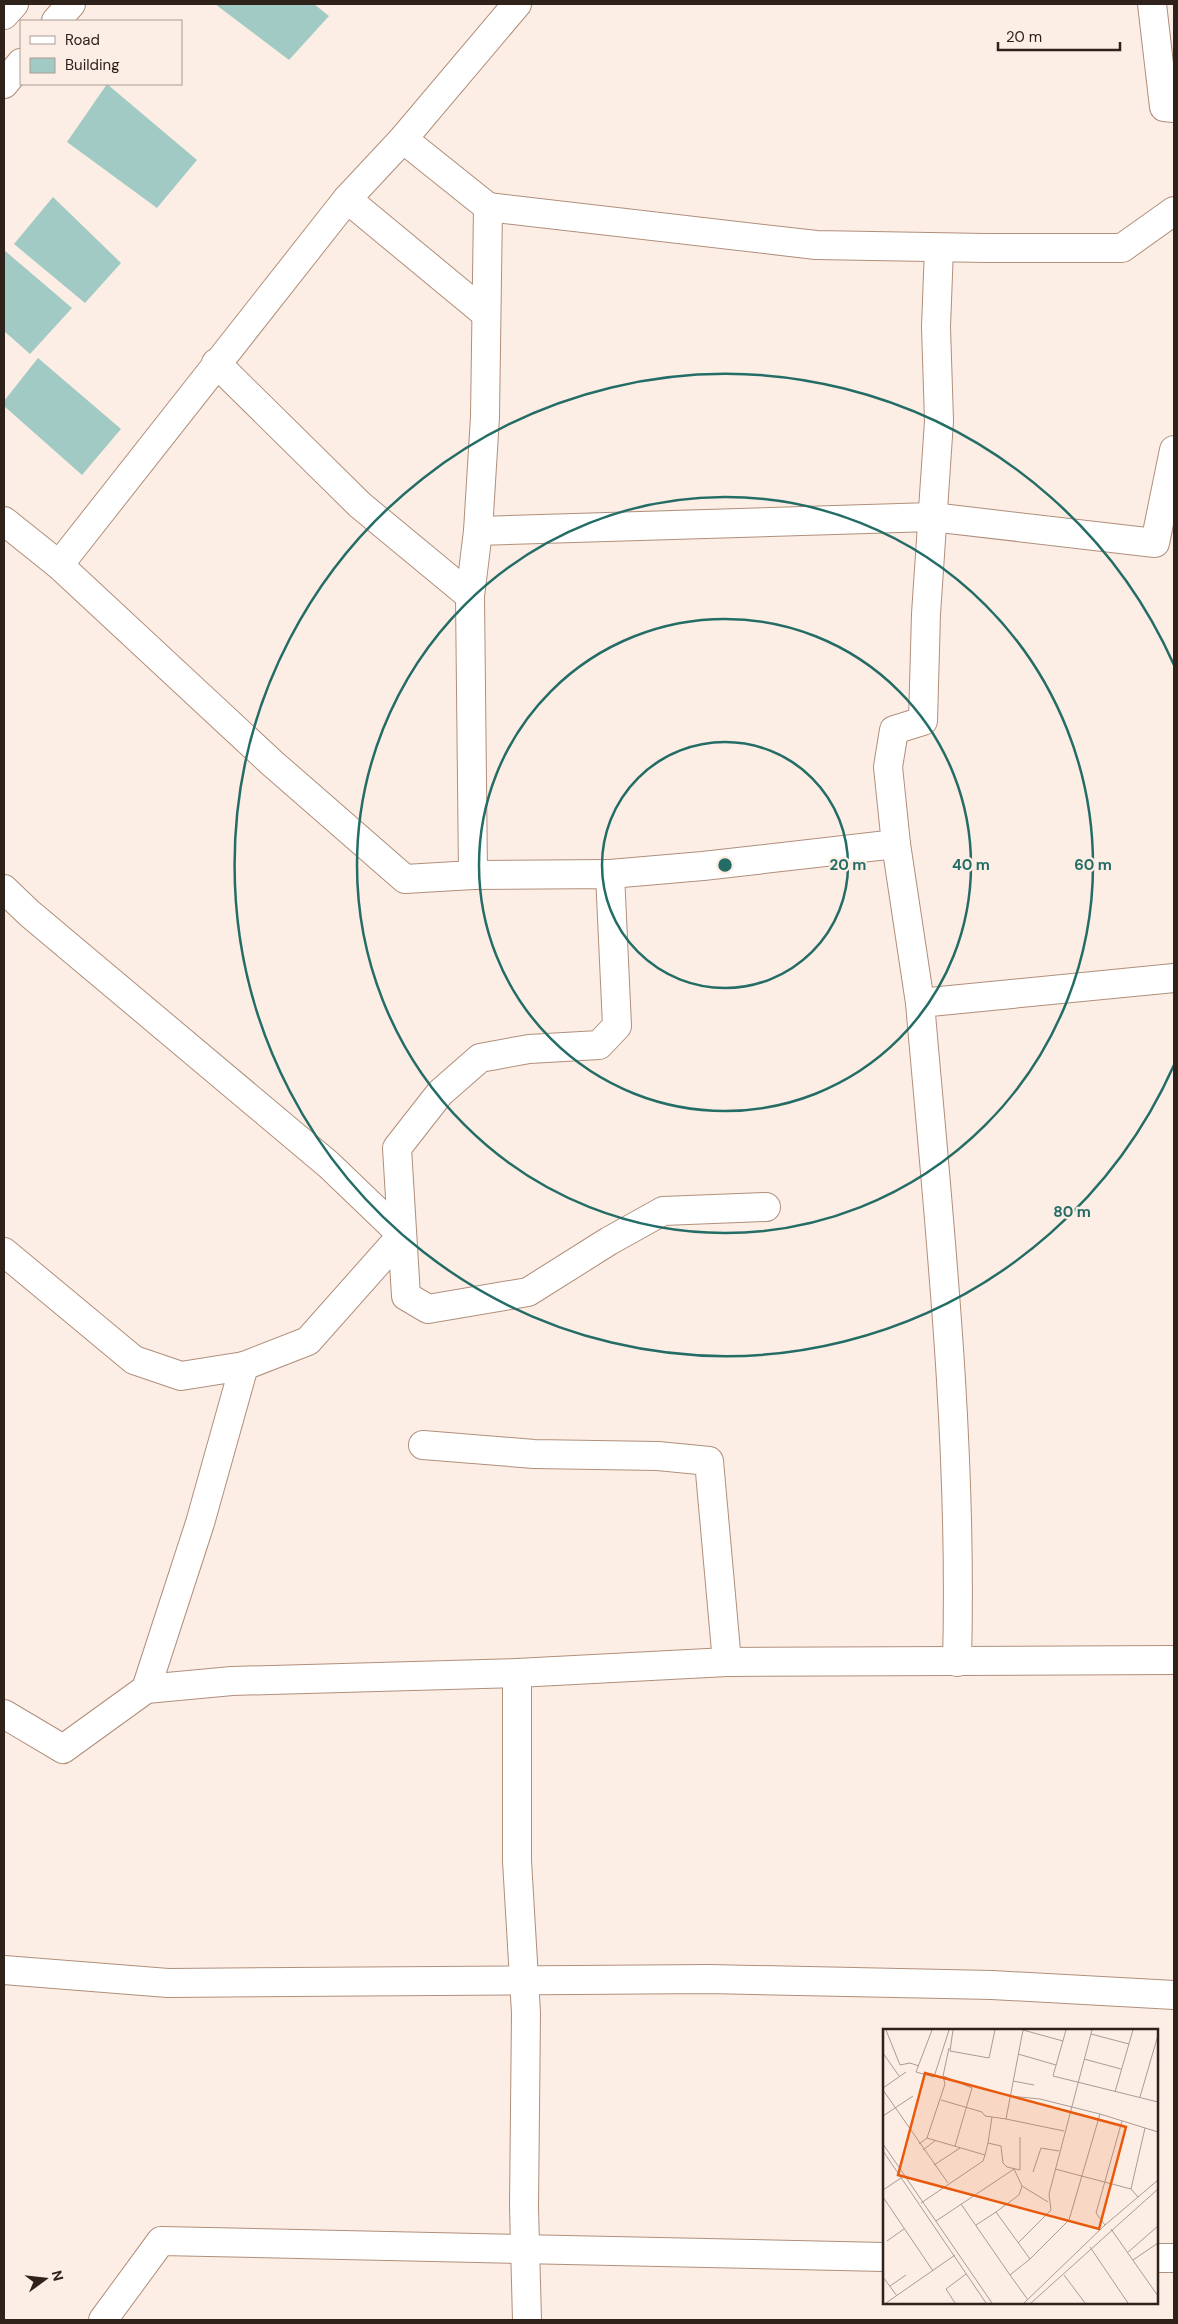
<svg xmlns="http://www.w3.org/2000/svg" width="1178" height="2324" viewBox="0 0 1178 2324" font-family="'DM Sans',sans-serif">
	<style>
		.building { fill: #a2cac4 }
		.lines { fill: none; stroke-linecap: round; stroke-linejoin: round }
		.minor-casing { stroke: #b08f7b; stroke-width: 30 }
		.minor { stroke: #fff; stroke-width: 28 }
		.ring { fill: none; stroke: #246d66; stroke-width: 2.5 }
		.inset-road { fill: none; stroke: #aa9c94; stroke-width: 1 }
		.view { fill: #e8590c; fill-opacity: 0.15; stroke: #e8590c; stroke-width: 2.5 }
		.inset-edge { fill: none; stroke: #2f221a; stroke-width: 2.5 }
		.centre { fill: #246d66; stroke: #fceee5; stroke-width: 2.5 }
		.ring-label { font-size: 15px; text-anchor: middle; font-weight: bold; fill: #246d66; stroke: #fceee5; stroke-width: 4.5; stroke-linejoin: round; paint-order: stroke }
	</style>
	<rect width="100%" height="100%" fill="#fceee5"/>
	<g class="building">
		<path d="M215 4H314L329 16 289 60Z"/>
		<path d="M107 84 197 160 157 208 67 142Z"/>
		<path d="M53 197 121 263 85 303 14 244Z"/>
		<path d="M4 250 72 308 30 354 4 331Z"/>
		<path d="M38 358 121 429 82 475 4 406V401Z"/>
	</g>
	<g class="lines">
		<g class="minor-casing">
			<g id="minor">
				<path d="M1152 4 1164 107 1174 108"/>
				<path d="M4 15 14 4"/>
				<path d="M56 21 71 4"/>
				<path d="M4 84 21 63"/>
				<path d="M347 199 486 314"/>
				<path d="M488 207 816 245 986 248H1122L1174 211"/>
				<path d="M216 363 360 505 470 596"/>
				<path d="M4 521 59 565 272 763 405 879 473 875 470 596 478 531 485 417 488 207 403 139"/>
				<path d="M478 531 932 517 1155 543 1174 450"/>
				<path d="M59 565 347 199 403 139 517 4"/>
				<path d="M610 874 703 866 896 844"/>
				<path d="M473 875 610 874 617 1026 599 1045 529 1049 480 1058 440 1093 397 1148 406 1296 428 1309 528 1292 609 1241 663 1211 766 1207"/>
				<path d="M4 889 29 913 329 1165 402 1235 308 1341 244 1366 200 1523 146 1689"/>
				<path d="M920 1003 896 844 888 767 894 730 923 721 926 614 939 421 936 327 939 248"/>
				<path d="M4 1252 134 1360 181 1376 244 1366"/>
				<path d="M423 1445 534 1454 658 1456 709 1461 727 1662"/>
				<path d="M957 1662C963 1442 939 1222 920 1003L1174 978"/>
				<path d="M517 1673V1861L526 2013 524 2207 527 2320"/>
				<path d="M4 1714 63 1749 146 1689 232 1681 517 1673 727 1662 1174 1660"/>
				<path d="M4 1970 168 1983 709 1979 992 1985 1174 1995"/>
				<path d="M1157 2258H1174"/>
				<path d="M103 2320 161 2241 884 2257"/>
			</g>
		</g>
		<use href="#minor" class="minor"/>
	</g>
	<g class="ring">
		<circle cx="725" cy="865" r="123"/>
		<circle cx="725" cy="865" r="246"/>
		<circle cx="725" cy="865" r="368"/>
		<path d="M1174 1065A491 491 0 1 1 1174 665"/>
	</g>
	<g transform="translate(883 2029)">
		<rect width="275" height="275" fill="#fceee5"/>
		<path class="inset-road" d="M3 1 17 36 27 34 36 37M49 1 33 43 51 48 66 1M70 1 67 22 106 29 112 1M140 1 123 90 181 102M140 1 180 12M183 1 170 47 275 73M208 5 246 15M0 24 16 47M135 25 173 36M201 30 238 40M60 47 89 59 72 117M130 52 151 56M0 59 23 43M0 61 65 154M232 63 250 1M127 67 157 70 217 85M257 68 275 6M58 71 99 83 102 87 123 90M0 87 30 67M44 109 62 55 60 47 66 19M105 114 109 88M0 115 109 274M36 115 44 109 102 126 100 132 38 174M40 121 53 111M0 122 103 274M102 126 105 114 118 117 120 134 124 138 137 141V108M51 136 77 119M172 140 248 160M150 143 158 119 176 122M139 157 136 166 113 183 147 230 127 246 145 271M0 161 18 149M0 168 50 242M255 168 248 160 262 99M78 175 127 246M53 192 131 140 139 157 165 173M93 196 113 183M222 196 213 184 239 92M228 200 275 267M4 212 21 200M135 214 168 181 166 165 209 1M207 218 245 274M244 224 275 197M147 230 186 191 217 85 275 103M250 231 275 214M181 246 202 274M0 248 14 267M7 257 23 246M3 274 72 226M72 274 63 260 83 245M141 274 222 196 275 151M148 274 275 160"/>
		<path class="view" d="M42 44 243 98 216 200 15 146Z"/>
		<rect width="275" height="275" class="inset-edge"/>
	</g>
	<circle cx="725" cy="865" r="8" class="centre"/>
	<g class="ring-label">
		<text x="848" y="870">20 m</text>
		<text x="971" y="870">40 m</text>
		<text x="1093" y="870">60 m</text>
		<text x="1072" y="1217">80 m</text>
	</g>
	<rect width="1178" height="2324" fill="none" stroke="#2f221a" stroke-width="10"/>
	<rect x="20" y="20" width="162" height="65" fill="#fceee5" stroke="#aa9c94"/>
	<rect x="30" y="36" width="25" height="8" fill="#ffffff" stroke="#aa9c94"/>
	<text x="65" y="45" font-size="15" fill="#2f221a">Road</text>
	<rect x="30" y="58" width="25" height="15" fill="#a2cac4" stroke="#aa9c94"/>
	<text x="65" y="70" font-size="15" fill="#2f221a">Building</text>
	<g transform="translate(45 2279) rotate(75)" stroke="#fceee5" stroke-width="4" paint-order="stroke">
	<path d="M0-4L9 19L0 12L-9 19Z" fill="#2f221a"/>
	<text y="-8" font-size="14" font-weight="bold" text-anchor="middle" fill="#2f221a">N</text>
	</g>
	<path d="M998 42v8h122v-8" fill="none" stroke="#2f221a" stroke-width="2.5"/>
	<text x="1006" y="42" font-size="15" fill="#2f221a" stroke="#fceee5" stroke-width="4" paint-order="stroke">20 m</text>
</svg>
